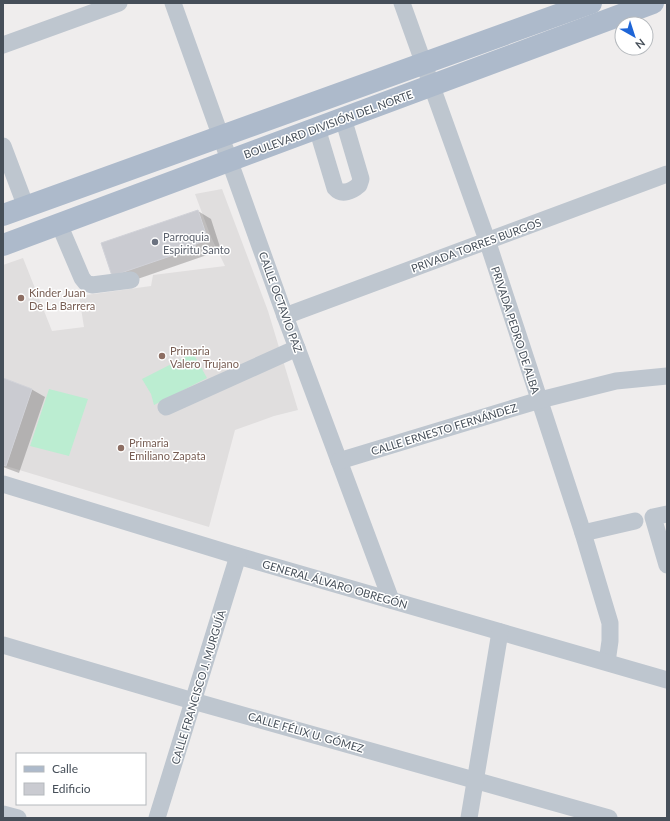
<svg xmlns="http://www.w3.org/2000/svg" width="670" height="821" viewBox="0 0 670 821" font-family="Lato,sans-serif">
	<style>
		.education { fill: #e0dede }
		.grass { fill: #bbedd1 }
		.shadow { fill: #0003 }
		.building { fill: #cacbd1; stroke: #d1d2d8 }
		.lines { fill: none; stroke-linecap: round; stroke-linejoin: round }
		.minor { stroke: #bec6cf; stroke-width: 17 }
		.major { stroke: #adbacb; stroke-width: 22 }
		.worship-dot { fill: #6b7280; stroke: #fff; stroke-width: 1.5 }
		.education-dot { fill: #8d6e63; stroke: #fff; stroke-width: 1.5 }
		.labels { text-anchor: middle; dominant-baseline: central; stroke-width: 3; stroke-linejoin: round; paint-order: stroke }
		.street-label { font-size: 11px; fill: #464f59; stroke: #fff }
		.worship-label { font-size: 11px; fill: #5b616d; stroke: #fff; text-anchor: start }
		.education-label { font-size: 11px; fill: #785e54; stroke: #fff; text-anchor: start }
	</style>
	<rect width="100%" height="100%" fill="#efeded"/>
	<path class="education" d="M222 189 268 311 298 410 274 416 235 430 209 527 6 466 32 389 3 378V265L23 258 52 331 84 327 79 296 151 286 153 275 225 266 211 237 195 194Z"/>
	<g class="grass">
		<path d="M193 353 207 378 154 405 151 394 142 379Z"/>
		<path d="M49 389 88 399 69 456 30 446Z"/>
	</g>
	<g class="shadow">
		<path d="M198 211 211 219 220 247 209 252 207 255 126 283 112 276Z"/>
		<path d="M3 379 31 389 45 397 19 473 3 467Z"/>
	</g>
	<g class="building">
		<path d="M198 210 208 240 196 244 194 248 112 276 101 243Z"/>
		<path d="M3 378 32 389 6 466 3 465Z"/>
	</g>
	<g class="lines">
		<g class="minor">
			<path d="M173 3 285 316 391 600"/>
			<path d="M402 3 487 240 583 533 610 623V641L607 662"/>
			<path d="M3 45 119 3"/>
			<path d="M317 128 335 188C342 196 352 191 359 185L361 179 343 118"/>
			<path d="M3 146 26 207"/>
			<path d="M59 224 82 278 86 283 92 285 131 280"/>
			<path d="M285 316 667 174"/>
			<path d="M166 407 297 348"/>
			<path d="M339 461 540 400 616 381 667 376"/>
			<path d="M3 484 238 556 667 680"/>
			<path d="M583 533 635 521"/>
			<path d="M667 565 653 517 667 514"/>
			<path d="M3 645 193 701 609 818"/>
			<path d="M3 814 18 818"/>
			<path d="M157 818 238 556"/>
			<path d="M469 818 500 632"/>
		</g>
		<g class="major">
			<path d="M3 215 591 3"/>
			<path d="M3 245 653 3"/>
		</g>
	</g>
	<circle class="worship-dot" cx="155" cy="242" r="4"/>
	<g class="education-dot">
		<circle cx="21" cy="298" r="4"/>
		<circle cx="162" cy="356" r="4"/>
		<circle cx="121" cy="448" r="4"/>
	</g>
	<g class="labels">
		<g class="street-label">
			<text transform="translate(328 124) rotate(-20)">BOULEVARD DIVISIÓN DEL NORTE</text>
			<text transform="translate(476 245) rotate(-20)">PRIVADA TORRES BURGOS</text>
			<text transform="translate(281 302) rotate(70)">CALLE OCTAVIO PAZ</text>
			<text transform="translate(516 330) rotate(72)">PRIVADA PEDRO DE ALBA</text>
			<text transform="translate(444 429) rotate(-17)">CALLE ERNESTO FERNÁNDEZ</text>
			<text transform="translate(335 584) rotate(16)">GENERAL ÁLVARO OBREGÓN</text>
			<text transform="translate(198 687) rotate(-73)">CALLE FRANCISCO J. MURGUÍA</text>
			<text transform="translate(306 732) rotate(16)">CALLE FÉLIX U. GÓMEZ</text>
		</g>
		<g class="worship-label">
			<text x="163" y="236">Parroquia<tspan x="163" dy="13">Espiritu Santo</tspan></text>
		</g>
		<g class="education-label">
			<text x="29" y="292">Kinder Juan<tspan x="29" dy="13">De La Barrera</tspan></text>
			<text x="170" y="350">Primaria<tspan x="170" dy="13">Valero Trujano</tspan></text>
			<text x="129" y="442">Primaria<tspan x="129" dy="13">Emiliano Zapata</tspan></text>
		</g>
	</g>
	<rect width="670" height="821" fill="none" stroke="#464f59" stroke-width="8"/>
	<rect x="16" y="753" width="130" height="52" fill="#ffffff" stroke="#b5b9bd"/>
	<rect x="24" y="766" width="20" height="6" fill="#adbacb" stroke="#b5b9bd"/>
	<text x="52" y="773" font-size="12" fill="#464f59">Calle</text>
	<rect x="24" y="783" width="20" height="12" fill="#cacbd1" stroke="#b5b9bd"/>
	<text x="52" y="793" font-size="12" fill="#464f59">Edificio</text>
	<g transform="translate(634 36) rotate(141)"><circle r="19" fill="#ffffff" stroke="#b5b9bd"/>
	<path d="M0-3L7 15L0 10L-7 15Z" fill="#1e65d7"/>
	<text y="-6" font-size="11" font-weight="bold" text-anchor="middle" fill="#464f59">N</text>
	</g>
</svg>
